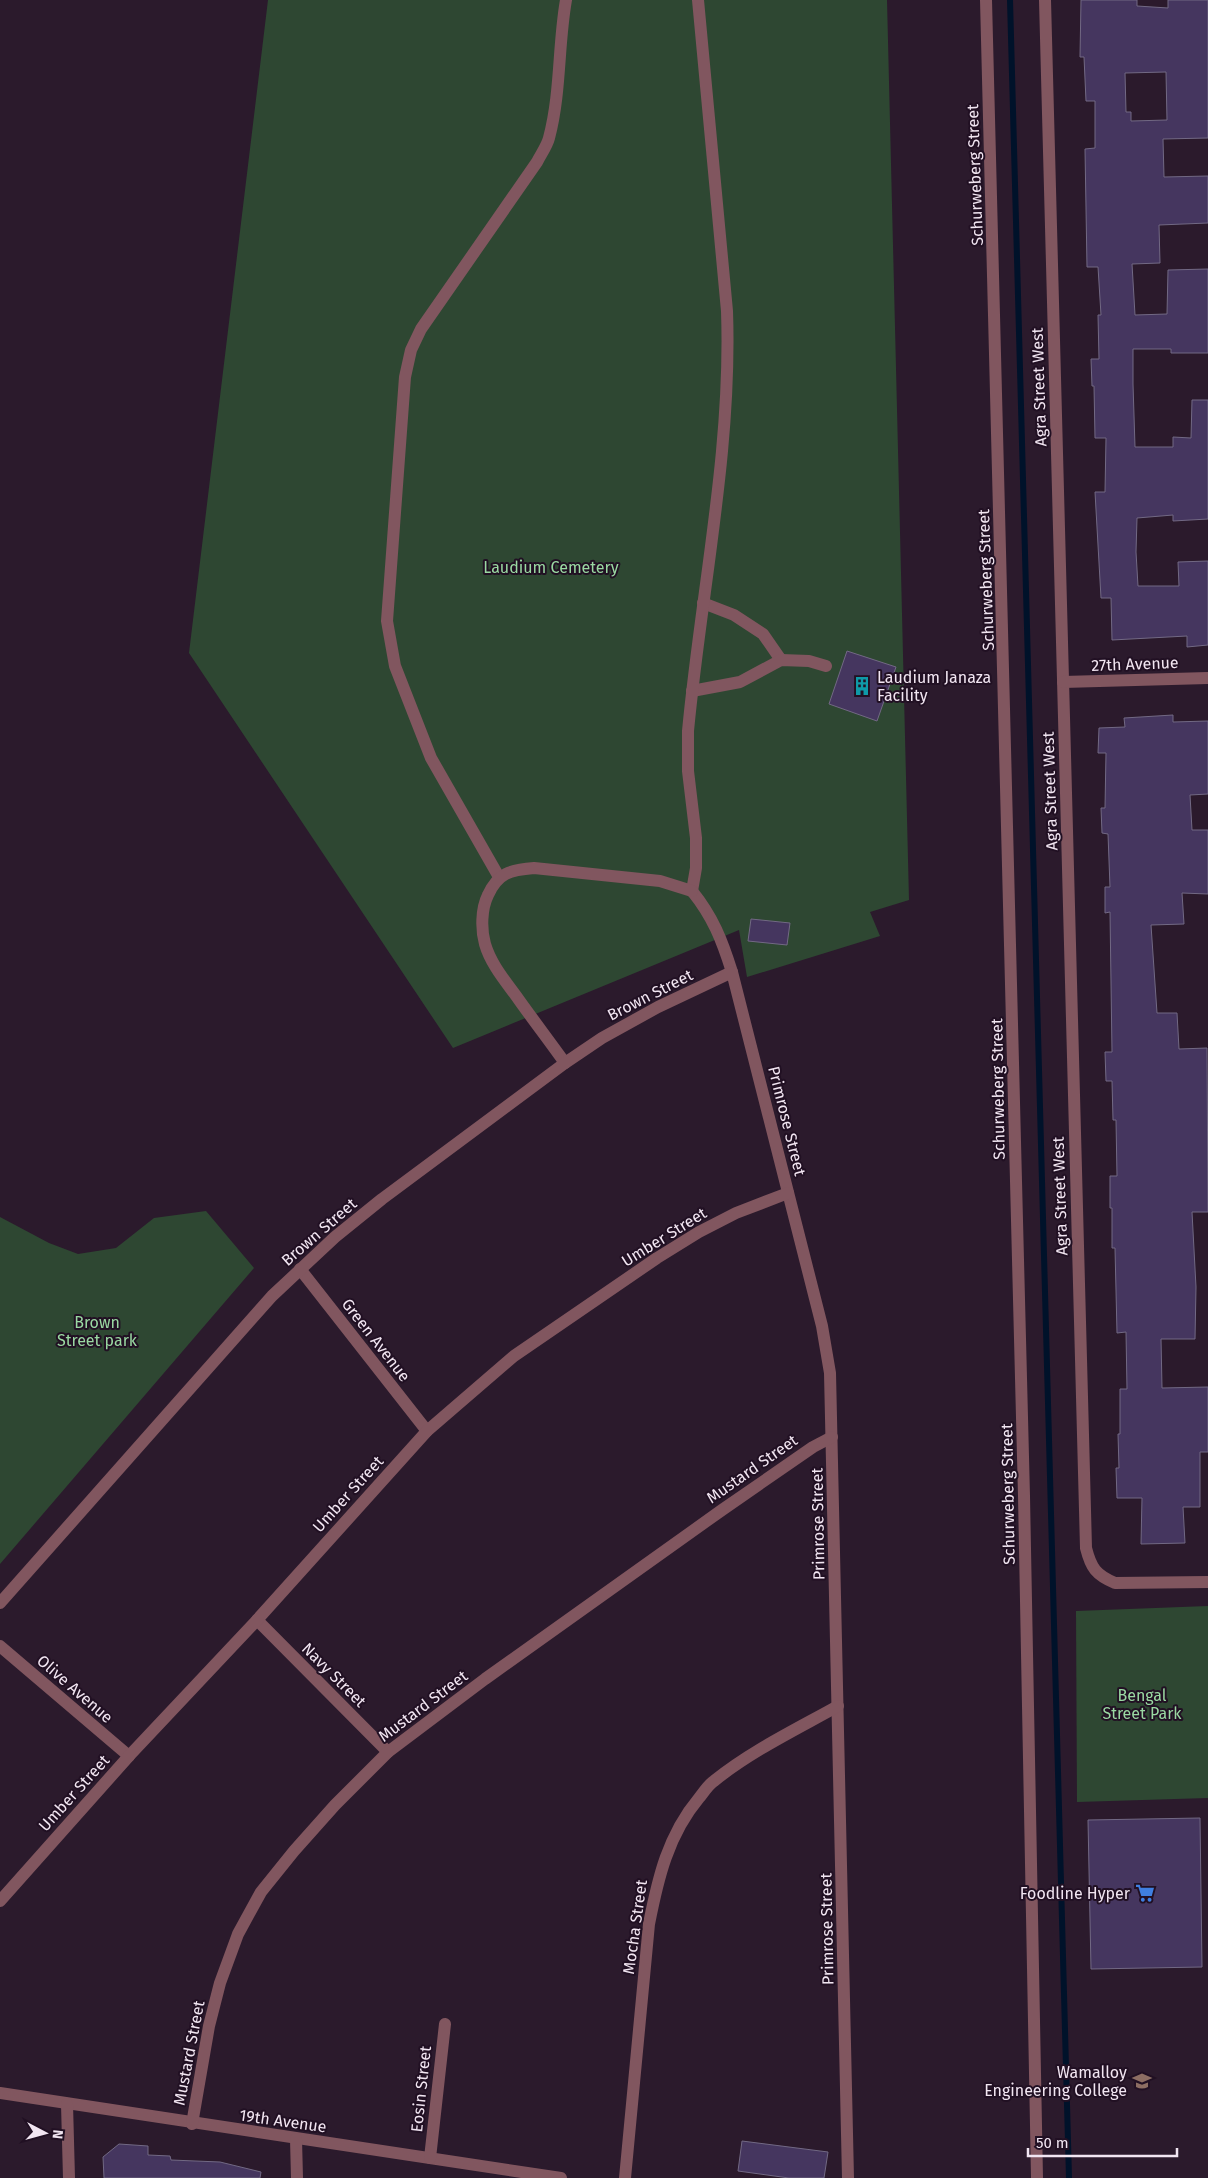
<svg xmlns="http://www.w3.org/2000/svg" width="1208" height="2178" viewBox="0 0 1208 2178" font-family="'Fira Sans',sans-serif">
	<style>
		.green { fill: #2e4732 }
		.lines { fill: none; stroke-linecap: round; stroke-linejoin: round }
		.stream { stroke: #00122a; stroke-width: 6 }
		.building { fill: #45365f; stroke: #726984; fill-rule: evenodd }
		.service { stroke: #81565f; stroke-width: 12 }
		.minor { stroke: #81565f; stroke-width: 12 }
		.labels { text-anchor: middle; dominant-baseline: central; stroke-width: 4; stroke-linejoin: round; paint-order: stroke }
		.street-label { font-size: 16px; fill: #f2e6f2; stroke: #211023 }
		.park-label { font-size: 16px; fill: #9ad9a2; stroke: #211023 }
		.poi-label { font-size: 16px; fill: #f2e6f2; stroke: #211023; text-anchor: end }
	</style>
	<rect width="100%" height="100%" fill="#2b1a2c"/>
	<g class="green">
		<path d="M268 0H887L909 900 870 912 880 936 747 977 739 930 453 1048 189 653Z"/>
		<path d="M206 1211 254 1268 0 1564V1217L49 1243 78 1254 116 1248 154 1218Z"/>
		<path d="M1208 1606V1798L1077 1802 1076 1611Z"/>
	</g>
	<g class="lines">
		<path class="stream" d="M1010 0 1069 2178"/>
	</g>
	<g class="building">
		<path d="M1081 0H1137V6L1168 8V0H1208V138L1163 139 1164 177 1208 176V223L1159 225 1160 263 1132 264 1135 315 1167 314 1168 270 1208 269V353H1171V349H1133V384L1135 447H1173V437L1191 438 1192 400H1208V519L1173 521V515L1137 518 1136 552 1138 586H1179L1178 562 1208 561V645L1187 647V636L1112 640 1111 598H1101L1095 492H1105L1106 438H1095L1094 386H1092L1091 359H1099L1098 315H1101L1098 267H1087L1085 149 1095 148V101H1086L1084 57H1080ZM1166 72 1167 120 1131 121V112H1126L1125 73Z"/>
		<path d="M847 651 896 667 877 721 829 704Z"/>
		<path d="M1173 715V722L1208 721V794L1190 795 1192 830H1208V894L1182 893 1184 924 1151 925 1157 1013H1177L1179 1049 1207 1048 1208 1212H1192L1196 1287 1195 1339H1161L1162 1388 1208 1387V1452H1200V1507H1183L1185 1543 1141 1544 1142 1498H1117L1116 1468H1119L1118 1434H1120V1389H1127L1126 1332 1117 1333 1115 1248H1112V1208H1110V1176H1117L1116 1120H1113L1112 1081H1106L1105 1052H1112L1110 912 1105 913V887H1110L1108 834 1102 833 1101 808H1105L1106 753H1098L1099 728 1125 727 1124 718Z"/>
		<path d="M751 919 790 923 787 945 748 941Z"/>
		<path d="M1200 1818 1202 1967 1091 1969 1088 1820Z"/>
		<path d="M742 2141 828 2152 824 2178H789L738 2171Z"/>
		<path d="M119 2144 148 2146V2155L170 2156 171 2160 220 2162 261 2172 260 2178H104L103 2157Z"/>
	</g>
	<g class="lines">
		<g class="service">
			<path d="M703 603 734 615 763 634 781 660"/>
			<path d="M692 691 740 682 781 660 809 661 826 666"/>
			<path d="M499 877 431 758 395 666 387 621 405 377 411 350 421 329 537 162C541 154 547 146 549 138 561 93 558 45 566 0"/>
			<path d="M692 891 696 868V838L688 771V731C701 592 732 451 727 311L698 0"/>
			<path d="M692 891C713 917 722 940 732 972"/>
			<path d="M565 1063C550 1042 534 1021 519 1000 507 983 491 965 485 944 481 930 481 909 488 895 498 873 510 870 534 868L660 881 692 891"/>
		</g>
		<g class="minor">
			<path d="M986 0 1024 1496 1037 2178"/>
			<path d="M1045 0 1086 1548C1091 1568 1096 1575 1115 1583L1208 1582"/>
			<path d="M1063 682 1208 678"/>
			<path d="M300 1269 427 1431"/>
			<path d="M0 1603 272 1296 335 1237 382 1199 565 1063 602 1038 658 1007 732 972 822 1326 830 1373 848 2178"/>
			<path d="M257 1620 388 1752"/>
			<path d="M0 1646 129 1756"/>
			<path d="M0 1901 129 1756 257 1620 427 1431 514 1356 657 1258 699 1232 736 1213 788 1193"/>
			<path d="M0 2093 561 2178"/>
			<path d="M67 2104 69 2178"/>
			<path d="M192 2124 209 2026 220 1983 238 1934 261 1892 294 1851 335 1805 388 1752 485 1679 722 1510 813 1447 832 1437"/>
			<path d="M296 2139 297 2178"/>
			<path d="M430 2158 445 2024"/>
			<path d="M625 2178 649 1924C658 1878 668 1835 699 1798 704 1792 708 1785 714 1781 751 1751 797 1729 838 1706"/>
		</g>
	</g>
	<defs>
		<g id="building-bare" transform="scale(1.5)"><path d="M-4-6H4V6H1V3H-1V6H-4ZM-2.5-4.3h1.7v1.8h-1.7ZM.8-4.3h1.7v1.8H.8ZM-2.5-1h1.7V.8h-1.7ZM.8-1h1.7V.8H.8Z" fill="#0f9aa8" stroke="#211023" stroke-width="2.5" paint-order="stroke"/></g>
		<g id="supermarket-bare" transform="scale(1.5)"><path d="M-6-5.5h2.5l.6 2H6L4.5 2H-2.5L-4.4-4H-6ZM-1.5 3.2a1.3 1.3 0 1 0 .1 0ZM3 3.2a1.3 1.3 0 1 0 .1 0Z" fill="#3f7fe0" stroke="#211023" stroke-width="2.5" paint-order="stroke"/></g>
		<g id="university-bare" transform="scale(1.5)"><path d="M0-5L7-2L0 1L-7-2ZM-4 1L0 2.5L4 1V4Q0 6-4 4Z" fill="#8d6e63" stroke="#211023" stroke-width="2.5" paint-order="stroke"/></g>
	</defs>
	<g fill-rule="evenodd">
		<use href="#building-bare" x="862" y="686"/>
		<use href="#supermarket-bare" x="1145" y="1893"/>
		<use href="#university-bare" x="1142" y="2081"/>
	</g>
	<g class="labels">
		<g class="street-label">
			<text transform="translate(975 175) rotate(-92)">Schurweberg Street</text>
			<text transform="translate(1039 387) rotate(-92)">Agra Street West</text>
			<text transform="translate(986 580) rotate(-92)">Schurweberg Street</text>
			<text transform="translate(1135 664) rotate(-2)">27th Avenue</text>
			<text transform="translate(1050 791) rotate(-92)">Agra Street West</text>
			<text transform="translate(650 995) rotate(-27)">Brown Street</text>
			<text transform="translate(998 1089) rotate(-91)">Schurweberg Street</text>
			<text transform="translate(787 1121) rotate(76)">Primrose Street</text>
			<text transform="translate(1060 1196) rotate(-92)">Agra Street West</text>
			<text transform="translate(319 1232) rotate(-41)">Brown Street</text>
			<text transform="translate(664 1237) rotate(-32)">Umber Street</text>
			<text transform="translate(376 1340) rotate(52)">Green Avenue</text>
			<text transform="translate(752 1469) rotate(-35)">Mustard Street</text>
			<text transform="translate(348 1494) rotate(-48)">Umber Street</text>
			<text transform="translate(1008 1494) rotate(-91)">Schurweberg Street</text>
			<text transform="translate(818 1524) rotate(-91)">Primrose Street</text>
			<text transform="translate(334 1675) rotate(45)">Navy Street</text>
			<text transform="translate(75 1689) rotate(41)">Olive Avenue</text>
			<text transform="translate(423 1706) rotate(-37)">Mustard Street</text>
			<text transform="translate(74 1793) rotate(-48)">Umber Street</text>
			<text transform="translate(635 1927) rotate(-82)">Mocha Street</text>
			<text transform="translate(827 1929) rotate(-91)">Primrose Street</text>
			<text transform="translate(189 2053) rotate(-79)">Mustard Street</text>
			<text transform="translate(421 2089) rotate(-84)">Eosin Street</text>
			<text transform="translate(283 2121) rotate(8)">19th Avenue</text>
		</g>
		<g class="park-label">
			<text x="551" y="567">Laudium Cemetery</text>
			<text x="97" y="1322">Brown<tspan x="97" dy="18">Street park</tspan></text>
			<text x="1142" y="1695">Bengal<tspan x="1142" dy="18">Street Park</tspan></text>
		</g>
		<g class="poi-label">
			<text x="877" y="677" text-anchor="start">Laudium Janaza<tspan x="877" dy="18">Facility</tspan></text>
			<text x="1130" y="1893">Foodline Hyper</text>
			<text x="1127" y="2072">Wamalloy<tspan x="1127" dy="18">Engineering College</tspan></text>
		</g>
	</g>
	<g transform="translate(45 2133) rotate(96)" stroke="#211023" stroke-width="4" paint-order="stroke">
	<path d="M0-4L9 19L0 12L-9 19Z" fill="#f2e6f2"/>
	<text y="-8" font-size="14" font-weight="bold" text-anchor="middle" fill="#f2e6f2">N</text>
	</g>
	<path d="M1028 2148v8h149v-8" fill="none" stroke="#f2e6f2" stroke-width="2.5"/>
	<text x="1036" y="2148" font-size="15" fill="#f2e6f2" stroke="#211023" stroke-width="4" paint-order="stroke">50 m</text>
</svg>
